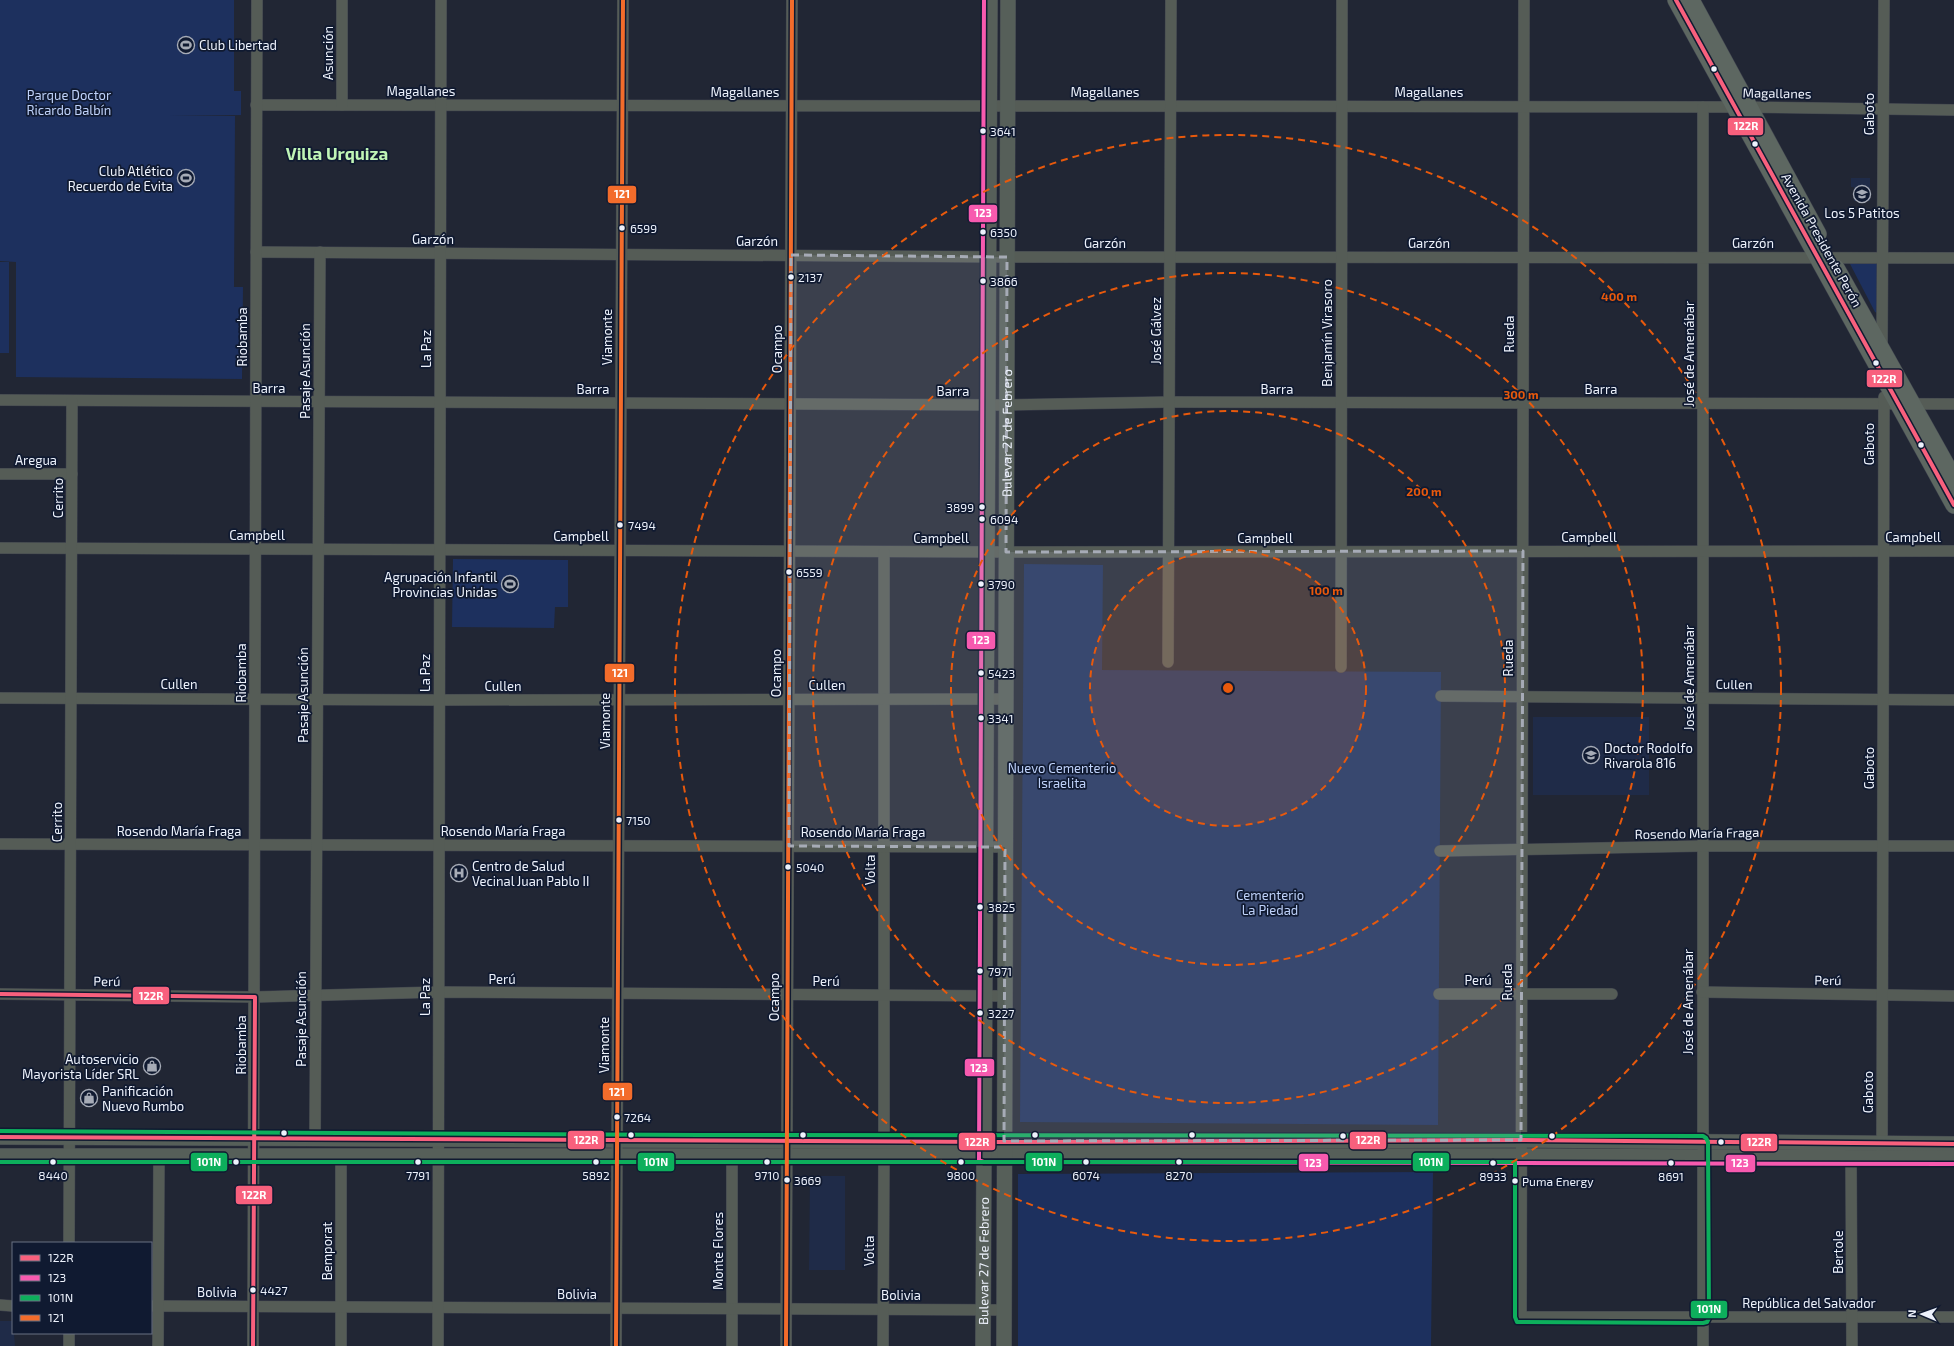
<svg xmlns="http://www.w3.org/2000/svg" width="1954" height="1346" viewBox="0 0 1954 1346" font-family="'Exo 2',sans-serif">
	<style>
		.built { fill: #1f2b48 }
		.green { fill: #1d305e }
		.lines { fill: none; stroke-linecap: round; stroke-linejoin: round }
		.minor-casing { stroke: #3f434e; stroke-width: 12 }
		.secondary-casing { stroke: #3f434e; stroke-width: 16 }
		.primary-casing { stroke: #3f434e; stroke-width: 18 }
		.minor { stroke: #555c56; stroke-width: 11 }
		.secondary { stroke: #565f59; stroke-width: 15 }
		.primary { stroke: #5d6761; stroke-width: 17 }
		.bus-1-casing { stroke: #101a31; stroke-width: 7 }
		.bus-2-casing { stroke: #101a31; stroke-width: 7 }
		.bus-3-casing { stroke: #101a31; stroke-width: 7 }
		.bus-4-casing { stroke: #101a31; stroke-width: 7 }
		.bus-1 { stroke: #f8607d; stroke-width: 4 }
		.bus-2 { stroke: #f75aaf; stroke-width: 4 }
		.bus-3 { stroke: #0daf5c; stroke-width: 4 }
		.bus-4 { stroke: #f36c2b; stroke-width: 4 }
		.marked { fill: #a6abb6; fill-opacity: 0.2; stroke: #a6abb6; stroke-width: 3; stroke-dasharray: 8 5; stroke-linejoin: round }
		.ring { fill: none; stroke: #e8590c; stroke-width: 2; stroke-dasharray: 7 5 }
		.bus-dot { fill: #edf2fc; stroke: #101a31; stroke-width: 1.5 }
		.labels { text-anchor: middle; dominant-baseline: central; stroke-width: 3.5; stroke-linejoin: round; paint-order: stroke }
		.bus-label { font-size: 12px; fill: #edf2fc; stroke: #101a31; text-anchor: start }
		.poi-label { font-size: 13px; fill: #edf2fc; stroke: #101a31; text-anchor: start }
		.street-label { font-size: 13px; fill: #edf2fc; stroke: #101a31 }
		.park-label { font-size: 13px; fill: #bfd2fa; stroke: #101a31 }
		.district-label { font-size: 17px; font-weight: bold; fill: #c0f5b6; stroke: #101a31 }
		.centre { fill: #e8590c; stroke: #101a31; stroke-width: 2 }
		.ring-label { font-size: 12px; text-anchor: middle; font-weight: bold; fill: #e8590c; stroke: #101a31; stroke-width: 3.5; stroke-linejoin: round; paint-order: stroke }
		.line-badge { stroke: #101a31; stroke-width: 1.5 }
		.badge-label { font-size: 11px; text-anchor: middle; font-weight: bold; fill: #fff }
	</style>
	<rect width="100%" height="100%" fill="#212634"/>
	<g class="built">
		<path d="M1851 178H1870V201H1854V187H1851Z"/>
		<rect x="1533" y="717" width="116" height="78"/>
		<path d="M810 1176H845V1270H809Z"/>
		<path d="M0 1321H13L15 1346H0Z"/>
	</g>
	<g class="green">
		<path d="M0 0H234V91H241V115L170 116H235L234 287H243L242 379 16 377V262L0 261Z"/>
		<rect x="0" y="262" width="9" height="91"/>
		<path d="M1849 262H1879L1877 313 1875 312Z"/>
		<path d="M453 559 568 560V607H555L554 628 452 627Z"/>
		<path d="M1024 564 1103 565 1102 670 1441 672 1438 1125 1020 1122Z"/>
		<path d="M1433 1172 1431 1346H1018V1174Z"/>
	</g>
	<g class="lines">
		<g class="minor-casing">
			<g id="minor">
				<path d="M1524 0 1521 1317H1954"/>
				<path d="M256 105 1735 107 1954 110"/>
				<path d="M342 105V0"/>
				<path d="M1703 107V1346"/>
				<path d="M256 252 1007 257 1954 258"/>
				<path d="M1882 347 1884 0"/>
				<path d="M0 400 1000 405 1169 402 1954 404"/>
				<path d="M0 474H72"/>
				<path d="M0 548 1006 552 1954 551"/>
				<path d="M884 552V1141"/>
				<path d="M1168 662 1171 0"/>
				<path d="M1341 667 1342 0"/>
				<path d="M1441 696 1954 700"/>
				<path d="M0 698 439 700 1006 699"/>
				<path d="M0 844 1005 847"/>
				<path d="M1440 851 1702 846H1954"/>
				<path d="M1702 992 1954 996"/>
				<path d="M0 994 255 997 439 992 1005 996"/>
				<path d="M1439 994H1612"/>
				<path d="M315 1139 320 252"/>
				<path d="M1882 1150 1884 397"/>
				<path d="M341 1156V1346"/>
				<path d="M732 1156V1346"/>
				<path d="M1851 1157 1852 1346"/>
				<path d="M69 1243 72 401"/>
				<path d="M0 1305 13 1306"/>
				<path d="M151 1306 1004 1310"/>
				<path d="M69 1346V1333"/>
				<path d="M158 1346 159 1156"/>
				<path d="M253 1346 257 0"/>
				<path d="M438 1346 441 0"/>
				<path d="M616 1346 623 0"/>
				<path d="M786 1346 792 0"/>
				<path d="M883 1346 884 1156"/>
			</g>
		</g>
		<g class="secondary-casing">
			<g id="secondary">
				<path d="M0 1137 998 1142 1521 1140 1954 1144"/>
				<path d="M0 1156H1521L1954 1158"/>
				<path id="s1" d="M983 1346 990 0"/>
				<path id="s2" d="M1004 1346 1008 0"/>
			</g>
		</g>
		<g class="primary-casing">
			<g id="primary">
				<path d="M1676 0 1954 505"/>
				<path d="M1691 0 1818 234"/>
				<path d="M1836 268 1954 479"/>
			</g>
		</g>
		<use href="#minor" class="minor"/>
		<use href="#secondary" class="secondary"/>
		<use href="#primary" class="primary"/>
		<g class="bus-1-casing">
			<g id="bus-1">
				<path d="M1676 0 1954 505"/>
				<path d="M0 994 255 997 253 1346"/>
				<path d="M0 1137 998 1142 1521 1140 1954 1144"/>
			</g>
		</g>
		<g class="bus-2-casing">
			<path id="bus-2" d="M984 0 979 1160 984 1162 1954 1164"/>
		</g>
		<g class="bus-3-casing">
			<path id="bus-3" d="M0 1162H1515V1317L1517 1322 1703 1323 1707 1322 1709 1318 1708 1142 1706 1138 1703 1136 699 1135 0 1131"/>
		</g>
		<g class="bus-4-casing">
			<g id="bus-4">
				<path d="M616 1346 623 0"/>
				<path d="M786 1346 792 0"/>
			</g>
		</g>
		<use href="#bus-1" class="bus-1"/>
		<use href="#bus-2" class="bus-2"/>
		<use href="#bus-3" class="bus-3"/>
		<use href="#bus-4" class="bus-4"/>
	</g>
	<path class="marked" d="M791 255 1007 257 1006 552 1523 551 1521 1140 1004 1141 1005 847 789 846Z"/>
	<circle cx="1228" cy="688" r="138" fill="#e8590c" fill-opacity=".12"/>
	<g class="ring">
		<circle cx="1228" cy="688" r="138"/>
		<circle cx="1228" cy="688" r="277"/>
		<circle cx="1228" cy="688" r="415"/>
		<circle cx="1228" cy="688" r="553"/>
	</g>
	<defs>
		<g id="stadium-ring" transform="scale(0.9)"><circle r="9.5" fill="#101a31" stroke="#a6abb6" stroke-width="1.5"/><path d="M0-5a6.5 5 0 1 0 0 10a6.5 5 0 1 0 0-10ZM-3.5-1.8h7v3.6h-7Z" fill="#a6abb6"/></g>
		<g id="school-ring" transform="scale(0.9)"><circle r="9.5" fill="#101a31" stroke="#a6abb6" stroke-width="1.5"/><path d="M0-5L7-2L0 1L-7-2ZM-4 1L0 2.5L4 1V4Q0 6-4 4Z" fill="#a6abb6"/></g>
		<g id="hospital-ring" transform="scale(0.9)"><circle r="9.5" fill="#101a31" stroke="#a6abb6" stroke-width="1.5"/><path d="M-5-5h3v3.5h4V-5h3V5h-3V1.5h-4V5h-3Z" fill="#a6abb6"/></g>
		<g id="shop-ring" transform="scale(0.9)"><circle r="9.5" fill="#101a31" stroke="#a6abb6" stroke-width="1.5"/><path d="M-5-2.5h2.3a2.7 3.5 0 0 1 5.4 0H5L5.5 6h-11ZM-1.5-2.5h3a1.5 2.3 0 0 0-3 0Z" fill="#a6abb6"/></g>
	</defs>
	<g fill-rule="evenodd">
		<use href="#stadium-ring" x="186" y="45"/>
		<use href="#stadium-ring" x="186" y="178"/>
		<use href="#school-ring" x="1862" y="194"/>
		<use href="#stadium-ring" x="510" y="584"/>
		<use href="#school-ring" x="1591" y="755"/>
		<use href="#hospital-ring" x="459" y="873"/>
		<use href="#shop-ring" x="152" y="1066"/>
		<use href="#shop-ring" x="89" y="1098"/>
	</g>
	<g class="bus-dot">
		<circle cx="1714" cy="69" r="3.5"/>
		<circle cx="983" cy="131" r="3.5"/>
		<circle cx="1755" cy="144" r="3.5"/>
		<circle cx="622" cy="228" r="3.5"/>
		<circle cx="983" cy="232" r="3.5"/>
		<circle cx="791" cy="277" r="3.5"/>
		<circle cx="983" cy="281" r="3.5"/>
		<circle cx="1876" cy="363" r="3.5"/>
		<circle cx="1921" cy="445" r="3.5"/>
		<circle cx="982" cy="507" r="3.5"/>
		<circle cx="982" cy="519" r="3.5"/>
		<circle cx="620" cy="525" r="3.5"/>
		<circle cx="789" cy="572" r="3.5"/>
		<circle cx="981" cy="584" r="3.5"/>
		<circle cx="981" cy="673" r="3.5"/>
		<circle cx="981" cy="718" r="3.5"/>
		<circle cx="619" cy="820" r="3.5"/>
		<circle cx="788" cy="867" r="3.5"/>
		<circle cx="980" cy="907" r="3.5"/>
		<circle cx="980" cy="971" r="3.5"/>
		<circle cx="980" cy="1013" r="3.5"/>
		<circle cx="617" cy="1117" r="3.5"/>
		<circle cx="284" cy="1133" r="3.5"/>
		<circle cx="631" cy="1135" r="3.5"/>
		<circle cx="803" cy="1135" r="3.5"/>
		<circle cx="1035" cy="1135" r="3.5"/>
		<circle cx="1192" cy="1135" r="3.5"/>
		<circle cx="1343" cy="1136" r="3.5"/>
		<circle cx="1552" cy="1136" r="3.5"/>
		<circle cx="1721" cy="1142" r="3.5"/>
		<circle cx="53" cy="1162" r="3.5"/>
		<circle cx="236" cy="1162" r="3.5"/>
		<circle cx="418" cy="1162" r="3.5"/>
		<circle cx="596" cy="1162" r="3.5"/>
		<circle cx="767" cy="1162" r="3.5"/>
		<circle cx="961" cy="1162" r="3.5"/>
		<circle cx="1086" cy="1162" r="3.5"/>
		<circle cx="1179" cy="1162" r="3.5"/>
		<circle cx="1493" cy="1163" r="3.5"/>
		<circle cx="1671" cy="1163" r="3.5"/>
		<circle cx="787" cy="1180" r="3.5"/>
		<circle cx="1515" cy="1181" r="3.5"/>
		<circle cx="253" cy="1290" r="3.5"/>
	</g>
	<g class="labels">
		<g class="bus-label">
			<text x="990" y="131">3641</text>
			<text x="630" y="228">6599</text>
			<text x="990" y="232">6350</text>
			<text x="798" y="277">2137</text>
			<text x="990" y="281">3866</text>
			<text x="974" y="507" text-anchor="end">3899</text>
			<text x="990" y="519">6094</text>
			<text x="628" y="525">7494</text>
			<text x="796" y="572">6559</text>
			<text x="988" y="584">3790</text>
			<text x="988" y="673">5423</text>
			<text x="988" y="718">3341</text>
			<text x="626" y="820">7150</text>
			<text x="796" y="867">5040</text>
			<text x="988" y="907">3825</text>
			<text x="988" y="971">7971</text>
			<text x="988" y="1013">3227</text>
			<text x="624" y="1117">7264</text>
			<text x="53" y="1175" text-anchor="middle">8440</text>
			<text x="418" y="1175" text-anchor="middle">7791</text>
			<text x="596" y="1175" text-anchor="middle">5892</text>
			<text x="767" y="1175" text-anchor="middle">9710</text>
			<text x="961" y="1175" text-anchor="middle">9800</text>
			<text x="1086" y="1175" text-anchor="middle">6074</text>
			<text x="1179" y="1175" text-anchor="middle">8270</text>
			<text x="1493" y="1176" text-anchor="middle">8933</text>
			<text x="1671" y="1176" text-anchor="middle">8691</text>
			<text x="794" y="1180">3669</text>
			<text x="1522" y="1181">Puma Energy</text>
			<text x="260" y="1290">4427</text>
		</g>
		<g class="poi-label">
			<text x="199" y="45">Club Libertad</text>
			<text x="173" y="171" text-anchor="end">Club Atlético<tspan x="173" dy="15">Recuerdo de Evita</tspan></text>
			<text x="1862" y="213" text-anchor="middle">Los 5 Patitos</text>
			<text x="497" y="577" text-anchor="end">Agrupación Infantil<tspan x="497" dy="15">Provincias Unidas</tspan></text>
			<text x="1604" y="748">Doctor Rodolfo<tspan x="1604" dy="15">Rivarola 816</tspan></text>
			<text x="472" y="866">Centro de Salud<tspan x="472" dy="15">Vecinal Juan Pablo II</tspan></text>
			<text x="139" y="1059" text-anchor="end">Autoservicio<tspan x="139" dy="15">Mayorista Líder SRL</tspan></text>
			<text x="102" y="1091">Panificación<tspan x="102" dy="15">Nuevo Rumbo</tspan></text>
		</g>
		<g class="street-label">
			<text transform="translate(328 53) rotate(-90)">Asunción</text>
			<text x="421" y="91">Magallanes</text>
			<text x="745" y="92">Magallanes</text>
			<text x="1105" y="92">Magallanes</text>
			<text x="1429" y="92">Magallanes</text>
			<text transform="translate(1777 93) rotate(1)">Magallanes</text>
			<text transform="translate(1869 114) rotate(-90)">Gaboto</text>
			<text x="433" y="239">Garzón</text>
			<text transform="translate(1822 240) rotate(61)">Avenida Presidente Perón</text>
			<text x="757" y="241">Garzón</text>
			<text x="1105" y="243">Garzón</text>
			<text x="1429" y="243">Garzón</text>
			<text x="1753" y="243">Garzón</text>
			<text transform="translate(1156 331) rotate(-90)">José Gálvez</text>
			<text transform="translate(1327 333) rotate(-90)">Benjamín Virasoro</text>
			<text transform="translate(1509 334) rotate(-90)">Rueda</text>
			<text transform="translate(242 337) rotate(-90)">Riobamba</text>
			<text transform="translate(607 337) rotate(-90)">Viamonte</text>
			<text transform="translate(426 349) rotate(-90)">La Paz</text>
			<text transform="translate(777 349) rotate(-90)">Ocampo</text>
			<text transform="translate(1689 354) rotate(-90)">José de Amenábar</text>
			<text transform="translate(305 371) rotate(-90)">Pasaje Asunción</text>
			<text x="269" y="388">Barra</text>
			<text x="593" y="389">Barra</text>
			<text x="1277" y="389">Barra</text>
			<text x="1601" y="389">Barra</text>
			<text x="953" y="391">Barra</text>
			<text stroke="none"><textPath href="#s2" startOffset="913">Bulevar 27 de Febrero</textPath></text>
			<text transform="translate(1869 444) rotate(-90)">Gaboto</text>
			<text x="36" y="460">Aregua</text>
			<text transform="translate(58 498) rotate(-90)">Cerrito</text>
			<text x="257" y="535">Campbell</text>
			<text x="581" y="536">Campbell</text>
			<text x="1589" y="537">Campbell</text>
			<text x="1913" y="537">Campbell</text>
			<text x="941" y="538">Campbell</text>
			<text x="1265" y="538">Campbell</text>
			<text transform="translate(1508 658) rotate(-90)">Rueda</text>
			<text transform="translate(241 673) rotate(-90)">Riobamba</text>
			<text transform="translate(425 673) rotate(-90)">La Paz</text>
			<text transform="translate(776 673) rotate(-90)">Ocampo</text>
			<text transform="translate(1689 678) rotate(-90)">José de Amenábar</text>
			<text x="179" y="684">Cullen</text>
			<text transform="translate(1734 684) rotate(1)">Cullen</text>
			<text x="827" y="685">Cullen</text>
			<text x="503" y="686">Cullen</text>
			<text transform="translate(303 695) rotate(-90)">Pasaje Asunción</text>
			<text transform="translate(605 721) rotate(-90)">Viamonte</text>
			<text transform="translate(1869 768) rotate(-90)">Gaboto</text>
			<text transform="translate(57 822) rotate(-90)">Cerrito</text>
			<text x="179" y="831">Rosendo María Fraga</text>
			<text x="503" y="831">Rosendo María Fraga</text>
			<text x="863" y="832">Rosendo María Fraga</text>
			<text transform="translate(1697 833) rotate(-1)">Rosendo María Fraga</text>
			<text transform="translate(870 870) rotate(-90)">Volta</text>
			<text x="502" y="979">Perú</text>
			<text x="1478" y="980">Perú</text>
			<text transform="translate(1828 980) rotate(1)">Perú</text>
			<text transform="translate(107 981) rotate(1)">Perú</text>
			<text x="826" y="981">Perú</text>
			<text transform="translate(1507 982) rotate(-90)">Rueda</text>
			<text transform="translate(425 997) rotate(-90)">La Paz</text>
			<text transform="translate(774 997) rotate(-90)">Ocampo</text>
			<text transform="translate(1688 1002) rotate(-90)">José de Amenábar</text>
			<text transform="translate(301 1019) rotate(-90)">Pasaje Asunción</text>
			<text transform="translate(241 1045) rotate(-90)">Riobamba</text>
			<text transform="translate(604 1045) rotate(-90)">Viamonte</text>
			<text transform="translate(1868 1092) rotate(-90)">Gaboto</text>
			<text transform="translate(327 1251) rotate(-90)">Bemporat</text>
			<text transform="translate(718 1251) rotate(-90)">Monte Flores</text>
			<text transform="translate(869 1251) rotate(-90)">Volta</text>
			<text transform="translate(1838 1252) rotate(-90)">Bertole</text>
			<text stroke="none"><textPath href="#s1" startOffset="85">Bulevar 27 de Febrero</textPath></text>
			<text x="217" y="1292">Bolivia</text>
			<text x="577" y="1294">Bolivia</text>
			<text x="901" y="1295">Bolivia</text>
			<text x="1809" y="1303">República del Salvador</text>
		</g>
		<g class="park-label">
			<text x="69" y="95">Parque Doctor<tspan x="69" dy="15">Ricardo Balbín</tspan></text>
			<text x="1062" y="768">Nuevo Cementerio<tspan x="1062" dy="15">Israelita</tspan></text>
			<text x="1270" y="895">Cementerio<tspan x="1270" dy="15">La Piedad</tspan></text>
		</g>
		<g class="district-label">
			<text x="337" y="153">Villa Urquiza</text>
		</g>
	</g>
	<circle cx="1228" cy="688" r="6" class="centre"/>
	<g class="ring-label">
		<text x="1619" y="301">400 m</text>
		<text x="1521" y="399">300 m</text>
		<text x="1424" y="496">200 m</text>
		<text x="1326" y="595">100 m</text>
	</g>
	<g class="line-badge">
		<rect x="1727" y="117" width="37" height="19" rx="4" fill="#f8607d"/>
		<rect x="607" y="185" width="30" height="19" rx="4" fill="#f36c2b"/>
		<rect x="968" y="204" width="30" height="19" rx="4" fill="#f75aaf"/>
		<rect x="1866" y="369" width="37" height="19" rx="4" fill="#f8607d"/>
		<rect x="966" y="631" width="30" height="19" rx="4" fill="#f75aaf"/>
		<rect x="604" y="663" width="31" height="20" rx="4" fill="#f36c2b"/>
		<rect x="132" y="986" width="38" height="19" rx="4" fill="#f8607d"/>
		<rect x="964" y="1058" width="31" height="19" rx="4" fill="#f75aaf"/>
		<rect x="602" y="1082" width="31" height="19" rx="4" fill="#f36c2b"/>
		<rect x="567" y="1130" width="38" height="20" rx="4" fill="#f8607d"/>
		<rect x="1349" y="1131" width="38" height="19" rx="4" fill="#f8607d"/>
		<rect x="958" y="1132" width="38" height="19" rx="4" fill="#f8607d"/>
		<rect x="1740" y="1133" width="38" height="19" rx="4" fill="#f8607d"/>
		<rect x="190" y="1152" width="38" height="20" rx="4" fill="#0daf5c"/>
		<rect x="637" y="1152" width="38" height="20" rx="4" fill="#0daf5c"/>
		<rect x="1025" y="1152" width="38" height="20" rx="4" fill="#0daf5c"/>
		<rect x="1412" y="1152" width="38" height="20" rx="4" fill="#0daf5c"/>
		<rect x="1298" y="1153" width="31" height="19" rx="4" fill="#f75aaf"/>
		<rect x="1725" y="1154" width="31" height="19" rx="4" fill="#f75aaf"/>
		<rect x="235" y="1185" width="38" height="20" rx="4" fill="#f8607d"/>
		<rect x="1690" y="1300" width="38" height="19" rx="4" fill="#0daf5c"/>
	</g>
	<g class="badge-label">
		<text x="1746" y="130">122R</text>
		<text x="622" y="198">121</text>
		<text x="983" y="217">123</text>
		<text x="1884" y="383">122R</text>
		<text x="981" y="644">123</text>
		<text x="620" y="677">121</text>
		<text x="151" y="1000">122R</text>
		<text x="979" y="1072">123</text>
		<text x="617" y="1096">121</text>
		<text x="586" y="1144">122R</text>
		<text x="1368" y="1144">122R</text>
		<text x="977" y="1146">122R</text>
		<text x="1759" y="1146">122R</text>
		<text x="209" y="1166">101N</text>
		<text x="656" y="1166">101N</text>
		<text x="1044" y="1166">101N</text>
		<text x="1431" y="1166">101N</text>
		<text x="1313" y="1167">123</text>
		<text x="1740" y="1167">123</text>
		<text x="254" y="1199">122R</text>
		<text x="1709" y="1313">101N</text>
	</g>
	<rect x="12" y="1242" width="140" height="92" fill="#101a31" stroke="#687082"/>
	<rect x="20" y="1255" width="20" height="6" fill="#f8607d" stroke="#687082"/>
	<text x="48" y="1262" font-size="12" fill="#edf2fc">122R</text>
	<rect x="20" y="1275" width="20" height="6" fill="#f75aaf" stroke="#687082"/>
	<text x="48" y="1282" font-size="12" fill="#edf2fc">123</text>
	<rect x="20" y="1295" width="20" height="6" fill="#0daf5c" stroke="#687082"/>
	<text x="48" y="1302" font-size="12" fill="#edf2fc">101N</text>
	<rect x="20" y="1315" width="20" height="6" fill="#f36c2b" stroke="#687082"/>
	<text x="48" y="1322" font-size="12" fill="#edf2fc">121</text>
	<g transform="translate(1922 1314) rotate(272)" stroke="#101a31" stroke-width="3" paint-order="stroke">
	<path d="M0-3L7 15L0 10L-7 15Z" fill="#edf2fc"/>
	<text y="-6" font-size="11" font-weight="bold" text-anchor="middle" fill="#edf2fc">N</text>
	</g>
</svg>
